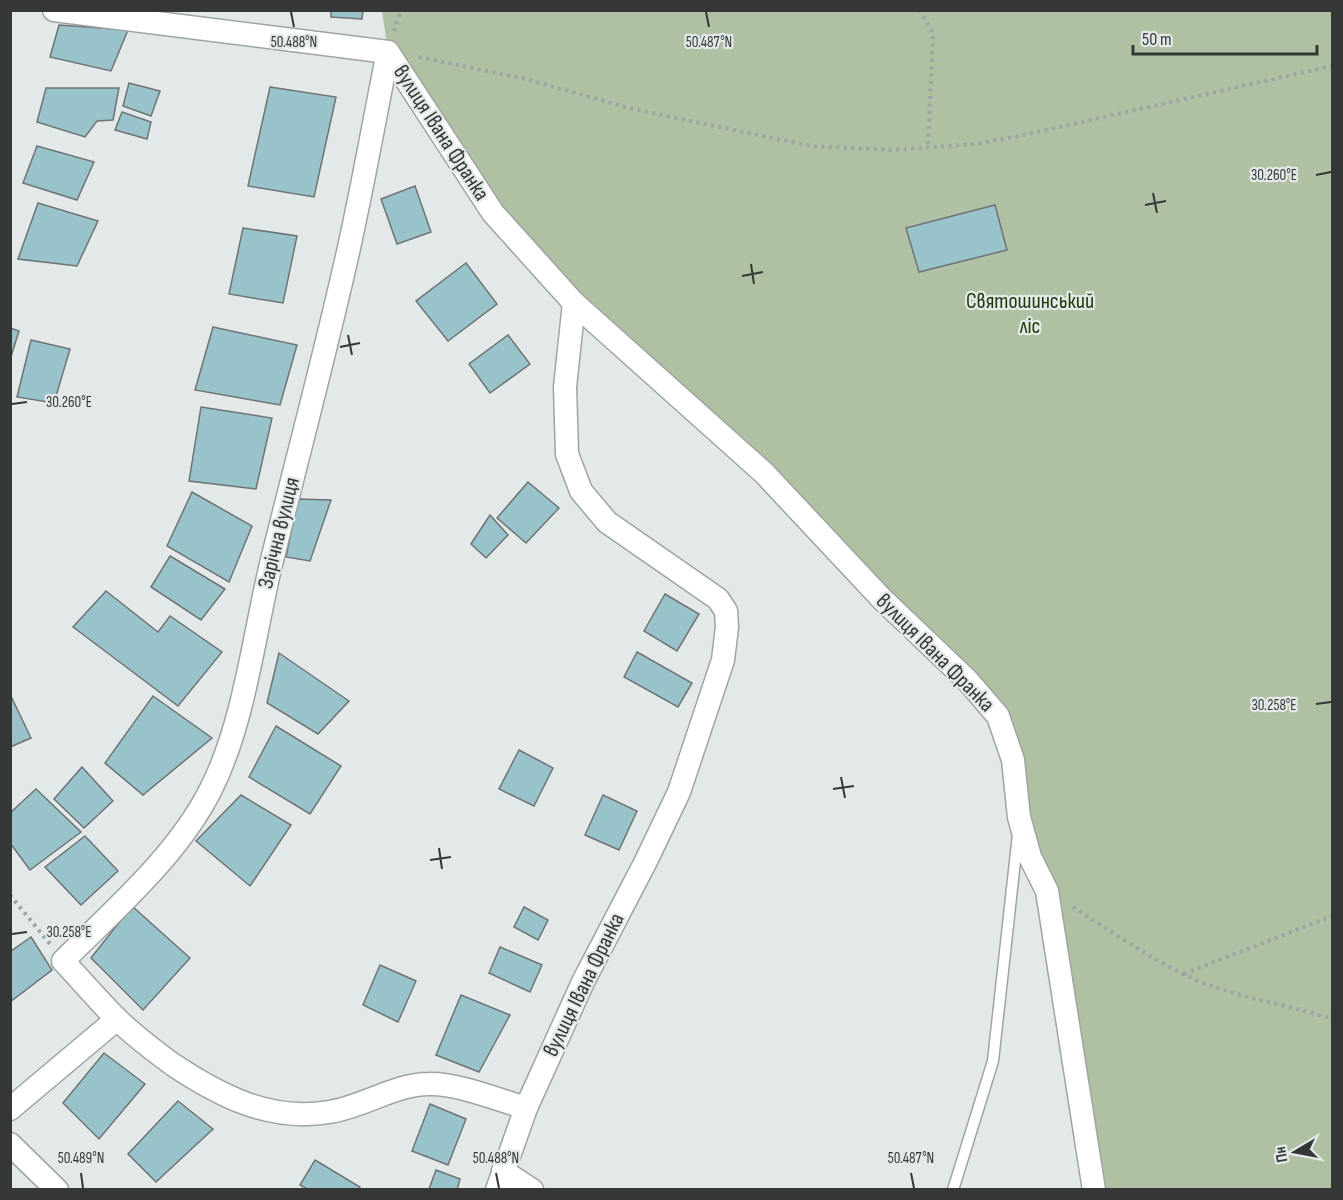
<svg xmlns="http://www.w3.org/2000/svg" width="1343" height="1200" viewBox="0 0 1343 1200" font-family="'Sofia Sans Condensed',sans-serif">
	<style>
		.forest { fill: #afc1a2 }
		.building { fill: #98c3ca; stroke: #6f7374; stroke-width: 1.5 }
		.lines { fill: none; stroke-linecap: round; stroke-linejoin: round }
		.service-casing { stroke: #9fa4a3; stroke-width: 13 }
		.minor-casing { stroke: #9fa4a3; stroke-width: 25 }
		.path { stroke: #9fa3a3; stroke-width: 4; stroke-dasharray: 3 4.5; stroke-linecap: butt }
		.service { stroke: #fff; stroke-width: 10 }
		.minor { stroke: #fff; stroke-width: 22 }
		.ticks { fill: none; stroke: #353737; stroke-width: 2 }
		.labels { text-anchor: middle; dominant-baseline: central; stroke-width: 4.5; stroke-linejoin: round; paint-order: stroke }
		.street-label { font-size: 22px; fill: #353737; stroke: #e3e9e8 }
		.park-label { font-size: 22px; fill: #203707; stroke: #e3e9e8 }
		.ticks-label { font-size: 15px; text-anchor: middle; fill: #353737; stroke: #e3e9e8; stroke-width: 4.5; stroke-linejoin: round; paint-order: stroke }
	</style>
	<rect width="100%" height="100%" fill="#e3e9e8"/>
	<path class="forest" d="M382 11H1332V1189H1094L1047 891 998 716 493 213 388 52Z"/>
	<g class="building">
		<path d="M331 10H363L362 19 331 17Z"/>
		<path d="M59 25 128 30 111 71 50 57Z"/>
		<path d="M129 83 160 91 151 116 123 106Z"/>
		<path d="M270 87 336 97 314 197 248 186Z"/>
		<path d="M46 88H119L113 120 97 121 85 137 37 122Z"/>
		<path d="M122 112 151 122 147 139 115 130Z"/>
		<path d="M37 146 94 162 77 200 23 183Z"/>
		<path d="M415 186 431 232 397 244 381 199Z"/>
		<path d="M38 203 98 221 77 266 18 259Z"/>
		<path d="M995 205 1007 250 919 272 906 228Z"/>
		<path d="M243 228 297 236 283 303 229 294Z"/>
		<path d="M466 263 497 304 448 341 416 301Z"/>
		<path d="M213 327 297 345 280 405 195 390Z"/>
		<path d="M10 328 19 331 10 360Z"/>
		<path d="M508 335 530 364 490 393 469 364Z"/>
		<path d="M31 340 70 349 54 403 17 397Z"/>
		<path d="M201 407 272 418 256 489 189 481Z"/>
		<path d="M528 482 559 508 526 543 497 518Z"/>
		<path d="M192 492 252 526 229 582 167 546Z"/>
		<path d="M298 499 331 500 310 561 286 557Z"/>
		<path d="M490 515 508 535 486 558 471 544Z"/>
		<path d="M170 556 225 589 201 620 151 587Z"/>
		<path d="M106 591 158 632 170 616 222 652 178 706 73 627Z"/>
		<path d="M665 594 699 614 677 651 644 631Z"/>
		<path d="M637 652 692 683 678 707 624 677Z"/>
		<path d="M279 653 349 701 318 734 267 703Z"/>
		<path d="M10 694 31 738 10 747Z"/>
		<path d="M153 696 212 738 143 795 105 763Z"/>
		<path d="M276 726 341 766 310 814 249 777Z"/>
		<path d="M519 750 553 768 534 806 499 789Z"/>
		<path d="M82 767 113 801 84 828 54 799Z"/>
		<path d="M36 789 81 832 30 870 10 843V813Z"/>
		<path d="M241 795 291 825 250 886 196 841Z"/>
		<path d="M603 795 637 811 619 850 585 835Z"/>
		<path d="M85 836 118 871 81 905 45 867Z"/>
		<path d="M132 906 190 958 143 1010 91 958Z"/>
		<path d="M524 907 548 920 538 940 514 927Z"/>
		<path d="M31 937 52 970 10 1002V952Z"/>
		<path d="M500 947 542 965 530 992 489 973Z"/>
		<path d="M380 965 416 981 398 1022 363 1005Z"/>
		<path d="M461 995 510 1015 479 1072 436 1055Z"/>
		<path d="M104 1053 145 1084 99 1139 63 1103Z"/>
		<path d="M178 1101 213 1129 156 1182 128 1154Z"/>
		<path d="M430 1104 466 1119 448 1165 412 1151Z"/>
		<path d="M315 1160 360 1187 359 1190H309L300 1185Z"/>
		<path d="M436 1170 460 1179 457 1190 429 1189Z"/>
	</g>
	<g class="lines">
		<g class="service-casing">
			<path id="service" d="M953 1190 993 1061 1018 834"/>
		</g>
		<g class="minor-casing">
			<g id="minor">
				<path d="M54 10 388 52 493 213 574 303 764 473 882 599 967 680 998 716 1013 760 1019 817 1030 857 1047 891 1094 1190"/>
				<path d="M388 52C374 121 362 191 346 261 323 362 296 463 271 564 254 635 244 724 211 789 178 855 115 909 63 961 81 980 98 1000 116 1018 133 1035 153 1050 172 1064 220 1096 270 1122 329 1112 363 1107 395 1084 429 1084 457 1083 499 1100 526 1108"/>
				<path d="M10 1109 117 1019"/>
				<path d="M10 1144 57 1190"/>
				<path d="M503 1171 532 1190"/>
				<path d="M497 1190 526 1108 583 982 646 861 679 792 723 660 727 627 726 611 718 599 607 522 581 491 567 454 565 387 574 303"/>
			</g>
		</g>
		<g class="path">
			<path d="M919 10 933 33 928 148"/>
			<path d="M394 31 401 10"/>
			<path d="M419 57 522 78 633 109 811 146 894 150 974 144 1019 136 1332 66"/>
			<path d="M10 895 50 944"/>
			<path d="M1073 907C1109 930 1145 955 1183 974 1230 997 1283 1003 1332 1019"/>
			<path d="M1184 974 1332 916"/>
		</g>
		<use href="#service" class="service"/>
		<use href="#minor" class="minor"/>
	</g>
	<path class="ticks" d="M291 12 294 27M706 12 709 27M1316 175 1331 172M1153 193 1157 213M1145 205 1166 201M751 264 754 284M742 276 763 272M348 335 352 355M340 347 360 343M12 404 27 402M1316 704 1331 702M841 777 845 798M833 789 854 786M439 848 442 869M430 860 451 857M12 934 27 932M81 1173 83 1188M496 1173 499 1188M911 1173 914 1188"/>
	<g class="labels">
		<g class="street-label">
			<text transform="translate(441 133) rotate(57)">вулиця Івана Франка</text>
			<text transform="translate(279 533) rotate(-76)">Зарічна вулиця</text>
			<text transform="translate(935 653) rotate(45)">вулиця Івана Франка</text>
			<text transform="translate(584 985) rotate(-64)">вулиця Івана Франка</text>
		</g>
		<g class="park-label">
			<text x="1030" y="301">Святошинський<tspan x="1030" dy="25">ліс</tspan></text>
		</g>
	</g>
	<g class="ticks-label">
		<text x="294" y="47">50.488°N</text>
		<text x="709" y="47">50.487°N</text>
		<text x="1274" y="180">30.260°E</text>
		<text x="69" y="407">30.260°E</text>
		<text x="1274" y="710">30.258°E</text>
		<text x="69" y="937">30.258°E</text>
		<text x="81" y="1163">50.489°N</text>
		<text x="496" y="1163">50.488°N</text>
		<text x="911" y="1163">50.487°N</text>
	</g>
	<rect width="1343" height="1200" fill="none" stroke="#353737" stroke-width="24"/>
	<g transform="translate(1295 1152) rotate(260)" stroke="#e3e9e8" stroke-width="4.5" paint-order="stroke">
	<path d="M0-4.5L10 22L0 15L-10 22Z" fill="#353737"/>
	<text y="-9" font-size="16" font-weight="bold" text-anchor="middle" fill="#353737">Пн</text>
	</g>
	<path d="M1133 45v9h184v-9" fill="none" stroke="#353737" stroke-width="3"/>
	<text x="1142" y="45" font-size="18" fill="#353737" stroke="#e3e9e8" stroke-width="4.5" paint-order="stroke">50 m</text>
</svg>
